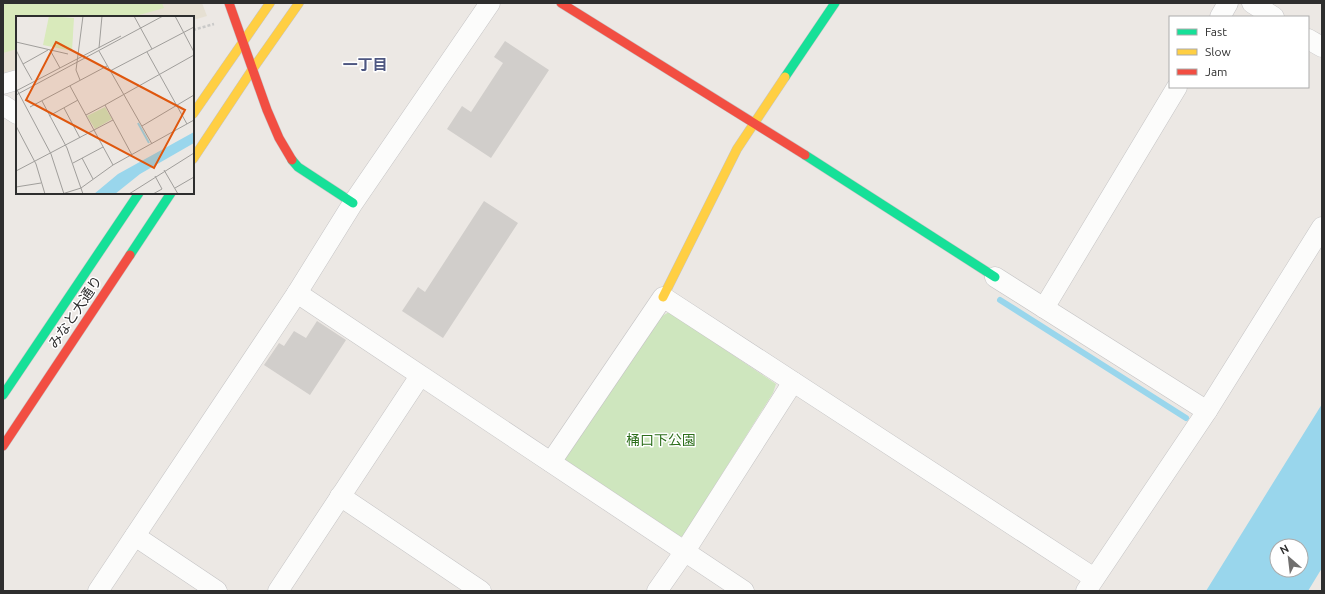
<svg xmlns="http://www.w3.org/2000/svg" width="1325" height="594" viewBox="0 0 1325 594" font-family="Ubuntu,'Noto Sans JP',sans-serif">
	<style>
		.education { fill: #e6e0d3 }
		.green { fill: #cee6be }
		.pitch { fill: #d9eabb }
		.water { fill: #99d6ec; fill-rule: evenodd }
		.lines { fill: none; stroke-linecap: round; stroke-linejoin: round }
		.stream { stroke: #99d6ec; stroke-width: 6 }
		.building { fill: #d1cecb }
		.street-casing { stroke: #c5c4c5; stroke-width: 21 }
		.fast-casing { stroke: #c5c4c5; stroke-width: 10 }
		.slow-casing { stroke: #c5c4c5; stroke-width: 10 }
		.jam-casing { stroke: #c5c4c5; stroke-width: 10 }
		.path { stroke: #c9c9c8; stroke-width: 2.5; stroke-dasharray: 3 2; stroke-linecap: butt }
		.street { stroke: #fcfcfb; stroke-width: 20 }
		.fast { stroke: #16e098; stroke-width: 9 }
		.slow { stroke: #ffcf43; stroke-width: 9 }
		.jam { stroke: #f24e42; stroke-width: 9 }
		.labels { text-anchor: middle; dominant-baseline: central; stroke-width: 3; stroke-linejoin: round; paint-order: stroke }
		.street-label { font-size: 14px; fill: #2e2e2e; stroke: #fff }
		.park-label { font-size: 14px; fill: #2c6e1b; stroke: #fff }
		.neighbourhood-label { font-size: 15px; font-weight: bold; fill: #4d5680; stroke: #fff }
		.inset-river { fill: none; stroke: #99d6ec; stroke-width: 2 }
		.inset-road { fill: none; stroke: #a09e9b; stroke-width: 1 }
		.view { fill: #df570e; fill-opacity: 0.15; stroke: #df570e; stroke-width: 2 }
		.inset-edge { fill: none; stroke: #2e2e2e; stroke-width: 2 }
	</style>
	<rect width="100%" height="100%" fill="#ece8e4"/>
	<path class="education" d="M3 3H202L207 16 193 20V17H17V69L3 73Z"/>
	<path class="green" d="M669 312 776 384 773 393 683 536 673 539 570 468 565 459 657 319Z"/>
	<path class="pitch" d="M3 3H162L164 8 132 17H17V49L3 53Z"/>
	<path class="water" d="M1322 404V568L1308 591H1206ZM1277 546H1301V570H1277Z"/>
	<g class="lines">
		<path class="stream" d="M1000 300 1186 418"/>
	</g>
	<g class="building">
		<path d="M505 41 549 70 491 158 447 129 462 106 471 112 503 63 494 57Z"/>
		<path d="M484 201 518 223 443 338 402 311 418 287 425 292Z"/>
		<path d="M317 321 346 340 310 395 264 365 279 343 284 346 294 331 306 338Z"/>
	</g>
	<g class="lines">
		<g class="street-casing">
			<g id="street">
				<path d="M1252 3 1274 17"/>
				<path d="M1220 17 1228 3"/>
				<path d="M1308 39 1322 47"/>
				<path d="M3 84 17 80"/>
				<path d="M3 105 17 114"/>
				<path d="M995 277 1207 411"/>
				<path d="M297 293 744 591"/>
				<path d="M1044 308 1177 87"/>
				<path d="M551 462 663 297 1094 578"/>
				<path d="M340 496 481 591"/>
				<path d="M135 536 217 591"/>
				<path d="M98 591 297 293 353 203 490 3"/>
				<path d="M278 591 420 376"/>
				<path d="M657 591 685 551 793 382"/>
				<path d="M1086 591 1207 411 1322 227"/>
			</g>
		</g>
		<g class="fast-casing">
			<g id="fast">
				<path d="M785 77 835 3"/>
				<path d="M805 155 995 277"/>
				<path d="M292 160 298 167 353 203"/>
				<path d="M130 255 171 193"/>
				<path d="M3 395 139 193"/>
			</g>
		</g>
		<g class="slow-casing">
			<g id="slow">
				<path d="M193 114 270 3"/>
				<path d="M193 159 252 70 299 3"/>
				<path d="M663 297 737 149 785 77"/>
			</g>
		</g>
		<g class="jam-casing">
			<g id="jam">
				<path d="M229 3 267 110 279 138 292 160"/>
				<path d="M561 3 805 155"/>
				<path d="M3 446 130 255"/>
			</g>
		</g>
		<path class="path" d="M193 30 214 24"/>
		<use href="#street" class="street"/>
		<use href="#fast" class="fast"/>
		<use href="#slow" class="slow"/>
		<use href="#jam" class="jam"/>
	</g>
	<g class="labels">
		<g class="street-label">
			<text transform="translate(75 312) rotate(-56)">みなと大通り</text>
		</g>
		<g class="park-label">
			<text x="661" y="440">桶口下公園</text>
		</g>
		<g class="neighbourhood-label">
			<text x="365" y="64">一丁目</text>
		</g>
	</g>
	<g transform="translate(16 16)">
		<rect width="178" height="178" fill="#ece8e4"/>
		<path d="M89 91 96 103 79 113 71 100Z" fill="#cee6be"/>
		<path d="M33 0 58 2 56 35 27 29Z" fill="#d9eabb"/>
		<path d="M178 116V127L124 158 99 178H78L102 158Z" fill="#99d6ec"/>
		<path class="inset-river" d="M122 107 133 127"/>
		<path class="inset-road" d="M118 0 136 33M159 0 178 36M0 26 52 38M83 32 86 0M0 34 7 48 32 34M34 34 44 52M83 35 136 128M131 36 171 108M7 48 16 64M94 55 178 11M64 64 60 54 67 0M0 72 35 138 48 178M0 75 105 20M0 79 147 0M26 85 51 132 67 178M89 89 178 39M14 91 91 50M48 92 64 122M70 99 89 89 116 139M33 100 62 84M0 110 20 148 29 178M126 110 178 79M66 142 77 163M57 147 87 131M97 149 178 104M148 154 162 178M0 155 97 104M0 171 25 167M159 172 178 161M46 178 65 172 97 149 54 70M113 178 178 137M137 178 146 173 139 160"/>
		<path class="view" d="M40 26 169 94 138 152 10 84Z"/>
		<rect width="178" height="178" class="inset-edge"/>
	</g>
	<rect width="1325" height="594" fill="none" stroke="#2e2e2e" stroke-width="8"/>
	<rect x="1169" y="16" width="140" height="72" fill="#ffffff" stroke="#ababab"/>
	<rect x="1177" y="29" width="20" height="6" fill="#16e098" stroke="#ababab"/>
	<text x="1205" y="36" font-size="12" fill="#2e2e2e">Fast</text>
	<rect x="1177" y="49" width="20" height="6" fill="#ffcf43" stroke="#ababab"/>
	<text x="1205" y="56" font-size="12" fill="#2e2e2e">Slow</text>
	<rect x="1177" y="69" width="20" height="6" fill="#f24e42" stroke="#ababab"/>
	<text x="1205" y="76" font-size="12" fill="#2e2e2e">Jam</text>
	<g transform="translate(1289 558) rotate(332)"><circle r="19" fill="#ffffff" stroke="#ababab"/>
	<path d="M0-3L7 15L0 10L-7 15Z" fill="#706f6e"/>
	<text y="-6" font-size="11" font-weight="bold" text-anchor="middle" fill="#2e2e2e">N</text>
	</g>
</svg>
